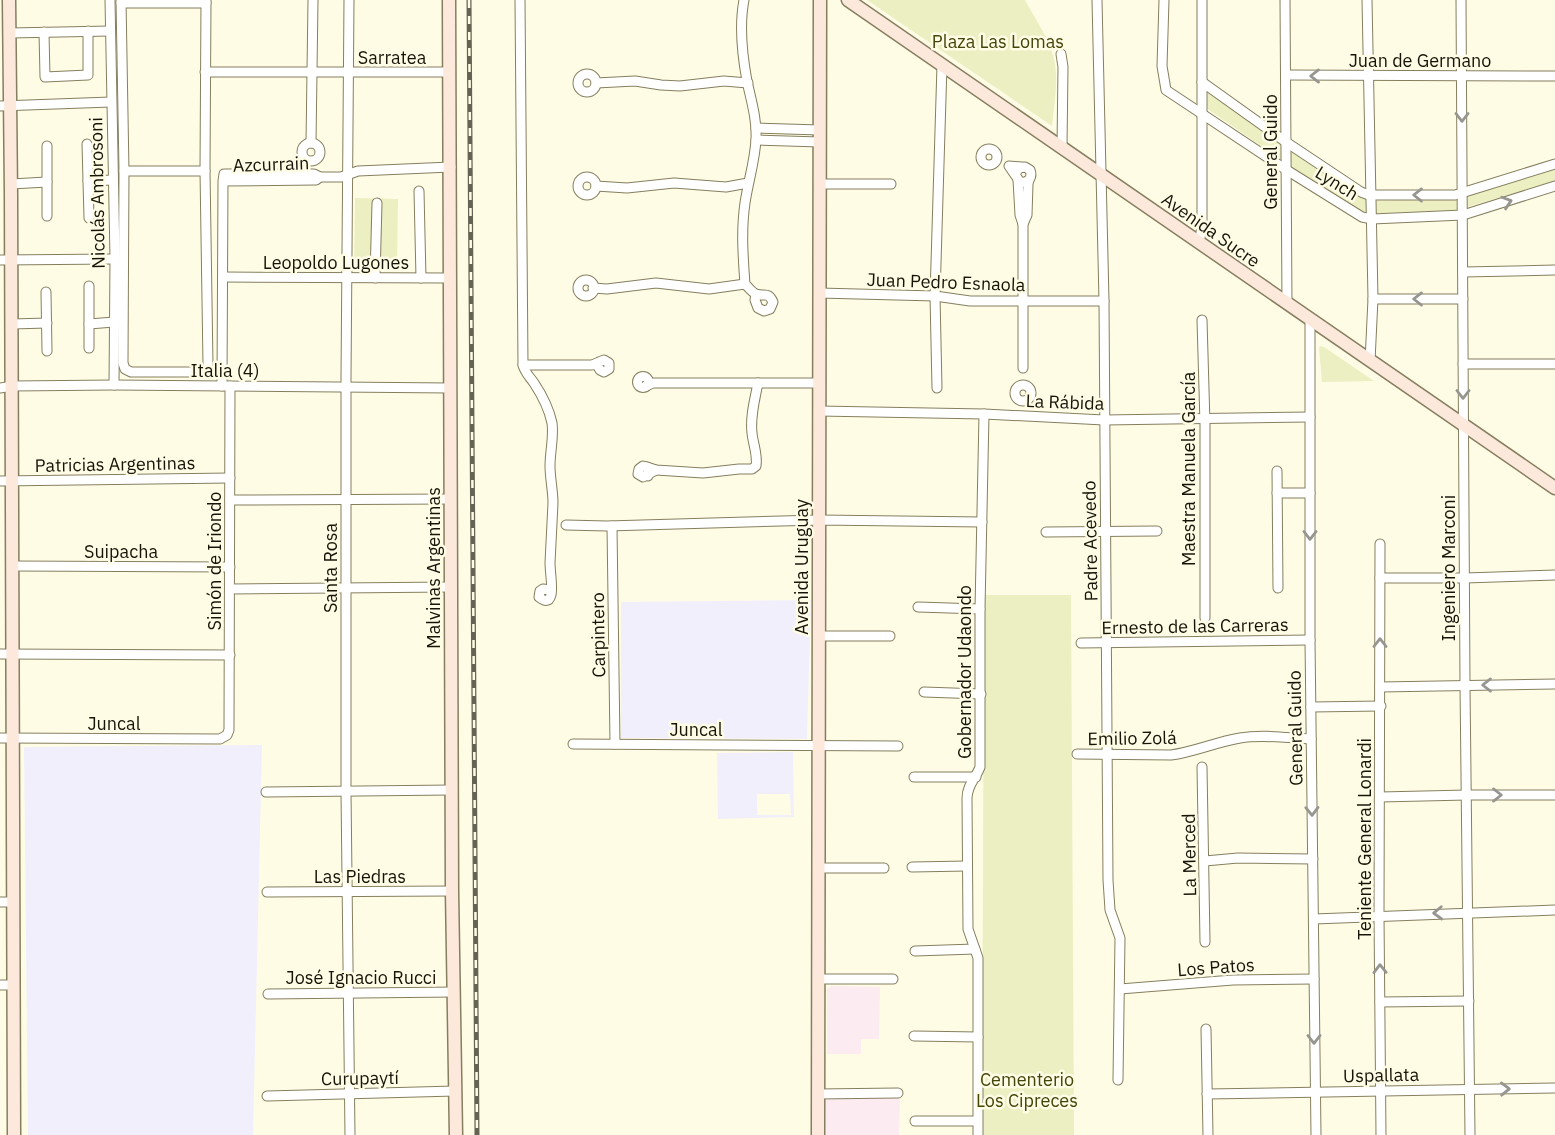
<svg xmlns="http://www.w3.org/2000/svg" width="1555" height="1135" viewBox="0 0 1555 1135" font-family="'IBM Plex Sans',sans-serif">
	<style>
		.industrial { fill: #f1effc; fill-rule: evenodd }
		.education { fill: #fcecf1 }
		.green { fill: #ecefc1 }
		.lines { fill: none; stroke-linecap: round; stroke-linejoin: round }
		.street-casing { stroke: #857f5f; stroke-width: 11 }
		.secondary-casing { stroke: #857f5f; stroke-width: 15 }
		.street { stroke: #fff; stroke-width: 9 }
		.secondary { stroke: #fde8dc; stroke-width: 12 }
		.rail-casing { stroke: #656353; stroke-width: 5 }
		.rail { stroke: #fffce6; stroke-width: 2.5; stroke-dasharray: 8; stroke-linecap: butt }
		.oneway { stroke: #96958f }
		.labels { text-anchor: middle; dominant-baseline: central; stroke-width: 5; stroke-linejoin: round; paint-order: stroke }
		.park-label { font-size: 18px; fill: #444509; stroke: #fffce6 }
		.street-label { font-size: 18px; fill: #161407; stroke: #fffce6 }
	</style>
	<rect width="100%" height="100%" fill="#fffce6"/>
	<g class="industrial">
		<path d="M811 600 807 739 621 738V602Z"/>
		<path d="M262 745 253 1135H28L24 747Z"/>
		<path d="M793 752 794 817 718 819 717 753ZM790 794 791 815H757V794Z"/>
	</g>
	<g class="education">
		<path d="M831 986 880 987 879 1039H861V1054H827V989Z"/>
		<path d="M900 1096 899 1135H824V1097Z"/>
	</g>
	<g class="green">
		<path d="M867 0H1025C1035 19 1049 38 1054 59 1059 81 1054 104 1052 126Z"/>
		<path d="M1205 89 1370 201 1457 197 1555 166V181L1457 210 1367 214 1290 166 1206 108Z"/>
		<path d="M355 198 398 199 397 270H354Z"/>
		<path d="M1320 346 1324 347 1374 381 1322 382 1319 348Z"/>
		<path d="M984 595H1071L1074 1135H982Z"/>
	</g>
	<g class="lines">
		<g class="street-casing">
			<g id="street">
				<path d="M110 0 115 259 114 385"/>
				<path d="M121 0 124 171 123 363 125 369 131 372H200L206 370 208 365 205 171 206 0"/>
				<path d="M349 0 346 378V792L350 1135"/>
				<path d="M520 0 523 365C525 373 530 377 534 383 542 395 549 409 552 423 554 437 550 451 550 466 550 478 553 491 553 503 552 523 551 543 550 563 550 571 553 589 551 595 549 603 544 601 539 597L540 591 543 589 549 590 551 593"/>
				<path d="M744 0C739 26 742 54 747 81 751 100 757 119 756 139 755 161 748 182 745 203 741 230 743 257 745 284 748 287 753 293 756 294 765 297 768 291 773 302L770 309 764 311 758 308 755 300 756 294"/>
				<path d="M1097 0 1104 301 1108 880 1110 910 1120 938 1118 1080"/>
				<path d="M1164 0 1162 66 1166 90 1285 169 1362 217 1372 219 1463 215 1555 186"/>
				<path d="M1285 0 1287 304"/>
				<path d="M1367 0 1373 299 1370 361"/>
				<path d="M1461 0 1465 685 1470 1135"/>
				<path d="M121 3H206"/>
				<path d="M44 32 45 77 88 75V31"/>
				<path d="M10 33 110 31"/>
				<path d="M1061 54 1063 67 1062 147"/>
				<path d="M205 72H450"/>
				<circle cx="587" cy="83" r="9"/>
				<path d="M1286 75 1555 76"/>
				<path d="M1202 82 1286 142 1361 192 1369 195H1455L1555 164"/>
				<path d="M596 83 635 81 661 85 680 86 724 81 748 83"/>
				<path d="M0 106 111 102"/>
				<path d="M756 128 820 130"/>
				<path d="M756 140 820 142"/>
				<path d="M311 143 313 0"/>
				<circle cx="311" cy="152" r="9"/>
				<path d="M87 144 89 218"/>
				<path d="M47 146V216"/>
				<circle cx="989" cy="157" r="8"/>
				<path d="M124 171H205"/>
				<path d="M1015 174 1019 168 1025 167 1030 170C1033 178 1028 183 1020 182L1009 166 1022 167"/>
				<path d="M320 177H341L358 171 451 167"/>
				<circle cx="587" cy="186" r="9"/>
				<path d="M1018 180 1020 215 1023 224 1027 215 1028 184 1029 180"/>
				<path d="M88 181 113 180"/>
				<path d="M11 184 47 182"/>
				<path d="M820 184H891"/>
				<path d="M596 186 627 188 674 183 726 187 748 183"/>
				<path d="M419 191 421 278"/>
				<path d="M1199 243 1202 227V0"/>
				<path d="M0 260 115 259"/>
				<path d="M1463 272 1555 270"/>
				<path d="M223 277 450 278"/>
				<path d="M375 278 377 203"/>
				<circle cx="586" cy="288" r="8"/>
				<path d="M593 288 607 289 656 283 709 289 745 284"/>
				<path d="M46 292 47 351"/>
				<path d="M819 293 935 296 970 301H1104"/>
				<path d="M1373 299H1463"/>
				<path d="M1202 320 1205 424V618"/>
				<path d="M1310 320V640L1316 1135"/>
				<path d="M12 324 47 323"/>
				<path d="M89 324 114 322"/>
				<path d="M89 348V286"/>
				<path d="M1463 364H1555"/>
				<path d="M523 365H592L604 360 609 363V369L604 372 600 370 597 365 599 362"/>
				<path d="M1023 368V224"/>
				<circle cx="643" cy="382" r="5.5"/>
				<circle cx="1023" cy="393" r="8"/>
				<path d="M222 386 223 181 224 174H314L320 177 316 180 223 181"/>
				<path d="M646 386 653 383H819"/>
				<path d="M0 388 12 386 114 385 450 388"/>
				<path d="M937 388 935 296 942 65"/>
				<path d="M819 411 984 414 1104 420 1310 417"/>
				<path d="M647 467 656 470 703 473 739 469H752L756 466C758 455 753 444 752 433 750 416 755 399 758 383"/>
				<path d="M1277 471 1278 588"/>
				<path d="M648 476 649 472 647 467 643 466 639 469 638 474 643 477 656 470"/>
				<path d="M0 481 230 478"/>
				<path d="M1277 493H1310"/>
				<path d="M230 500 450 499"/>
				<path d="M566 525 607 526 819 520 982 522"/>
				<path d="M612 526 615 744"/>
				<path d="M1046 532 1157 531"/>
				<path d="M1380 544 1379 916 1381 1135"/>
				<path d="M12 566 230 567"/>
				<path d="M1380 578H1465L1555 575"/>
				<path d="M230 589 451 587"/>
				<path d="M918 607 980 609"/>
				<path d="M819 636H890"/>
				<path d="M1081 643 1310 640"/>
				<path d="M0 654 230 655"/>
				<path d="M1380 687 1555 684"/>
				<path d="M924 692 981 694"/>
				<path d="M1311 707 1381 706"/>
				<path d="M0 738 220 739 227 735 229 730 230 386"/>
				<path d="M573 744 898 746"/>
				<path d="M1077 754 1171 755C1194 752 1216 742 1240 738 1263 734 1288 738 1311 739"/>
				<path d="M1202 767 1205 942"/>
				<path d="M914 777H976"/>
				<path d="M266 792 452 790"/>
				<path d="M1380 797 1467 795H1555"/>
				<path d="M1205 861 1238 858 1313 859"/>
				<path d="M912 867 967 866"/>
				<path d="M818 868H884"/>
				<path d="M267 892 452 891"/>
				<path d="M0 902H12"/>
				<path d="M1314 919 1555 910"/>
				<path d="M915 951 975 949"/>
				<path d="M818 979H893"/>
				<path d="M0 985H13"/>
				<path d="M1120 989 1233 980 1314 979"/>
				<path d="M268 994 454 992"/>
				<path d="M1380 1002 1469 1001"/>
				<path d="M1206 1029 1208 1135"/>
				<path d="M914 1036 978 1037"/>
				<path d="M818 1094 898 1093"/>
				<path d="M1207 1094 1555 1088"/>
				<path d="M267 1096 455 1091"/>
				<path d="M915 1121H977"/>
				<path d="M978 1135V958L968 929 967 798C967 785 976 778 980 767V609L984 414"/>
			</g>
		</g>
		<g class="secondary-casing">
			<g id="secondary">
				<path d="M9 0 11 194 14 1135"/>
				<path d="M449 0 452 891 456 1135"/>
				<path d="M848 0 1555 488"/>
				<path d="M818 1135 820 0"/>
			</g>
		</g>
		<use href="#street" class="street"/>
		<use href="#secondary" class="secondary"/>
		<g class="rail-casing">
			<path id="rail" d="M469 0 477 1135"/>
		</g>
		<use href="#rail" class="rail"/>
	</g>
	<defs><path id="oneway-chevron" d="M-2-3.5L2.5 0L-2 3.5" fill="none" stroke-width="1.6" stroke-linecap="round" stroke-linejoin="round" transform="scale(1.75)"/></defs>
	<g class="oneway">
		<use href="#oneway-chevron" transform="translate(1315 76) rotate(-180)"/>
		<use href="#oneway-chevron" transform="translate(1462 117) rotate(90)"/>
		<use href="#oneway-chevron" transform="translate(1418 195) rotate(180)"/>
		<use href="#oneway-chevron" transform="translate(1507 202) rotate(-18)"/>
		<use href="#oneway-chevron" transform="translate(1418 299) rotate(180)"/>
		<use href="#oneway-chevron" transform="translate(1463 394) rotate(90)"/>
		<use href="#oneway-chevron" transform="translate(1310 535) rotate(90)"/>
		<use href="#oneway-chevron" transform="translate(1380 643) rotate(-90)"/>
		<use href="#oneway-chevron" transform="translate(1487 685) rotate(180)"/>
		<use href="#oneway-chevron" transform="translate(1497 795)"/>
		<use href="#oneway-chevron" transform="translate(1312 811) rotate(89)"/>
		<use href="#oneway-chevron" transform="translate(1438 913) rotate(178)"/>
		<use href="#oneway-chevron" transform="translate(1380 969) rotate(-91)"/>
		<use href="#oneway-chevron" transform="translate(1314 1039) rotate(90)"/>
		<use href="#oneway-chevron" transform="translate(1505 1089) rotate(-1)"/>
	</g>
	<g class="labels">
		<g class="park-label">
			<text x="998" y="41">Plaza Las Lomas</text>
			<text x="1027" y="1079">Cementerio<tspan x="1027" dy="21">Los Cipreces</tspan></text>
		</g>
		<g class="street-label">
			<text x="392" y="57">Sarratea</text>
			<text x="1420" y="60">Juan de Germano</text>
			<text transform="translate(1270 152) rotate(-90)">General Guido</text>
			<text transform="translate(271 164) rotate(-2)">Azcurrain</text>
			<text transform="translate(1337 183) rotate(32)">Lynch</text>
			<text transform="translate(97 193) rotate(-91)">Nicolás Ambrosoni</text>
			<text transform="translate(1211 230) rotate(35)">Avenida Sucre</text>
			<text x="336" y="262">Leopoldo Lugones</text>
			<text transform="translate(946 282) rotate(2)">Juan Pedro Esnaola</text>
			<text x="225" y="370">Italia (4)</text>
			<text transform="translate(1065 402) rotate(2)">La Rábida</text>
			<text transform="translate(115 464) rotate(-1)">Patricias Argentinas</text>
			<text transform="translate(1188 469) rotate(-90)">Maestra Manuela García</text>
			<text transform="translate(1090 541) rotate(-91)">Padre Acevedo</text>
			<text x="121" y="551">Suipacha</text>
			<text transform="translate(214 561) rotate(-90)">Simón de Iriondo</text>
			<text transform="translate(801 567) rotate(-90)">Avenida Uruguay</text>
			<text transform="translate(330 568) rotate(-90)">Santa Rosa</text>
			<text transform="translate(433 568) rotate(-90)">Malvinas Argentinas</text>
			<text transform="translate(1448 568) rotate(-90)">Ingeniero Marconi</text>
			<text transform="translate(1195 626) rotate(-1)">Ernesto de las Carreras</text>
			<text transform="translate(598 635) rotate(-91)">Carpintero</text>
			<text transform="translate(964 672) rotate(-90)">Gobernador Udaondo</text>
			<text x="114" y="723">Juncal</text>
			<text transform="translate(1295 728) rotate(-91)">General Guido</text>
			<text x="696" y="729">Juncal</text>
			<text transform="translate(1132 738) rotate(-1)">Emilio Zolá</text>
			<text transform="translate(1364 839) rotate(-90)">Teniente General Lonardi</text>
			<text transform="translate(1189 855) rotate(-91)">La Merced</text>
			<text x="360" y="876">Las Piedras</text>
			<text transform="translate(1216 967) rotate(-4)">Los Patos</text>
			<text x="361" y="977">José Ignacio Rucci</text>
			<text transform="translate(1381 1075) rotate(-1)">Uspallata</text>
			<text transform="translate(360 1078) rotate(-1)">Curupaytí</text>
		</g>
	</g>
</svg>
